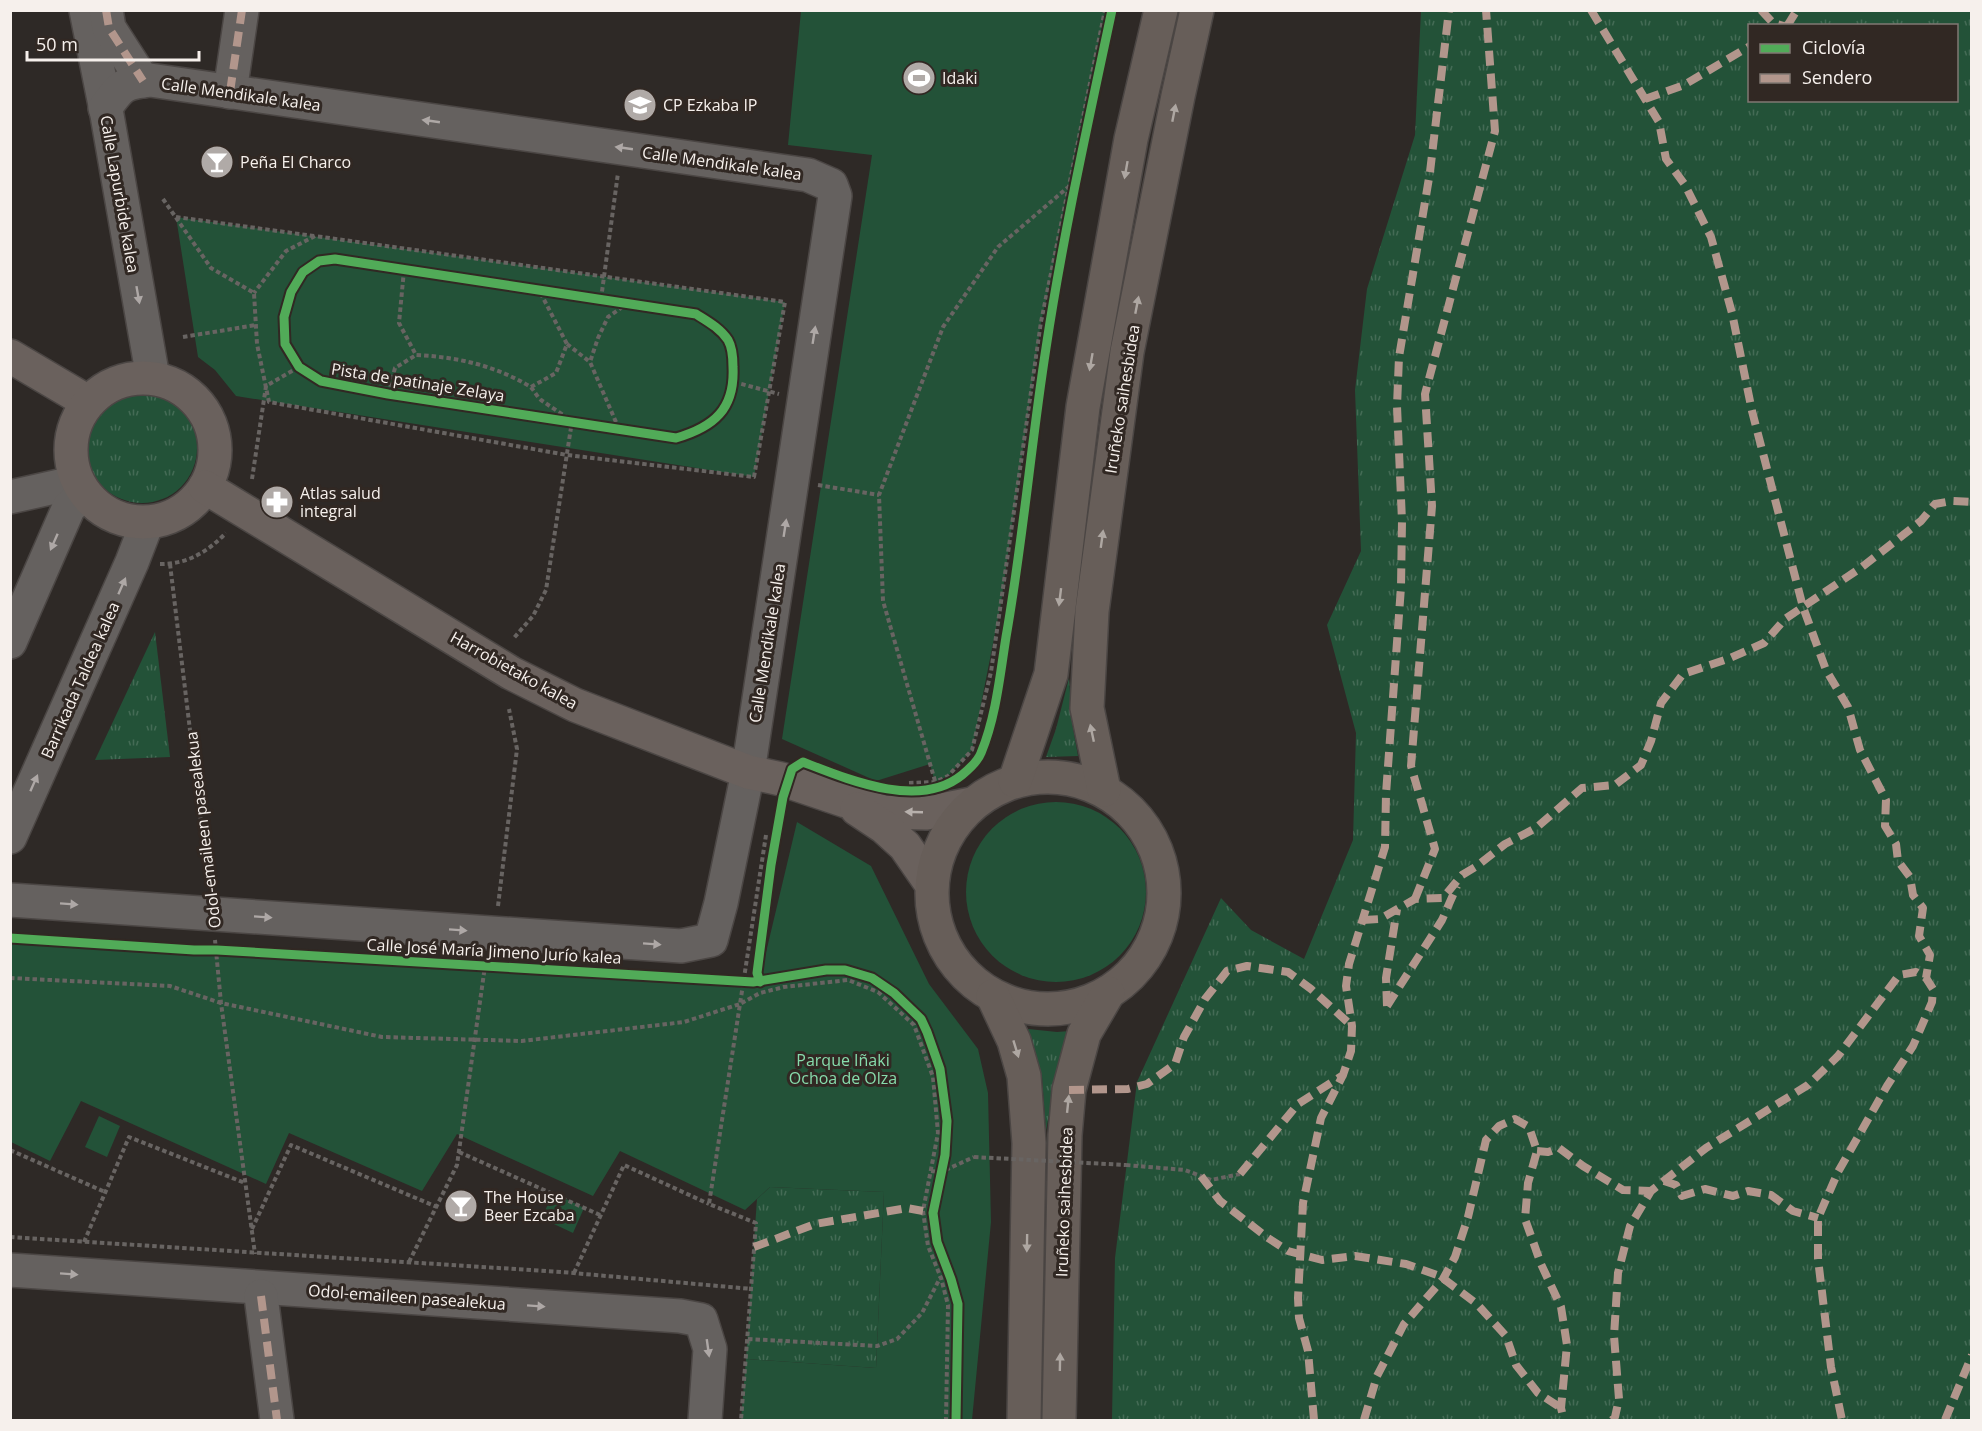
<svg xmlns="http://www.w3.org/2000/svg" width="1982" height="1431" viewBox="0 0 1982 1431" font-family="'Open Sans',sans-serif">
	<style>
		.grass { fill: url(#grass-tufts); fill-rule: evenodd }
		.park { fill: #235238 }
		.lines { fill: none; stroke-linecap: round; stroke-linejoin: round }
		.minor-casing { stroke: #4b4644; stroke-width: 36 }
		.major-casing { stroke: #4b4644; stroke-width: 36 }
		.highway-casing { stroke: #4b4644; stroke-width: 36 }
		.path { stroke: #686462; stroke-width: 4; stroke-dasharray: 4.5 3; stroke-linecap: butt }
		.minor { stroke: #65615f; stroke-width: 33 }
		.major { stroke: #6a615d; stroke-width: 33 }
		.highway { stroke: #675e59; stroke-width: 33 }
		.path-bridge { stroke: #686462; stroke-width: 4; stroke-dasharray: 4.5 3; stroke-linecap: butt }
		.quiet { stroke: #b2968c; stroke-width: 8; stroke-dasharray: 15 8; stroke-linecap: butt }
		.cycleway-casing { stroke: #312823; stroke-width: 13 }
		.cycleway { stroke: #51ab58; stroke-width: 9 }
		.oneway { fill: #aea7a2 }
		.oneway2 { fill: #aea8a6 }
		.oneway3 { fill: #b7b0ac }
		.labels { text-anchor: middle; dominant-baseline: central; stroke-width: 6; stroke-linejoin: round; paint-order: stroke }
		.poi-label { font-size: 16px; fill: #f6f0ec; stroke: #312823; text-anchor: start }
		.street-label { font-size: 16px; fill: #f6f0ec; stroke: #312823 }
		.park-label { font-size: 16px; fill: #87dcac; stroke: #312823 }
	</style>
	<defs>
		<pattern id="grass-tufts" width="24" height="20" patternUnits="userSpaceOnUse" patternTransform="scale(1.5)"><rect width="24" height="20" fill="#235238"/><path d="M3 7l-1-3M5 7V3M7 7l1-3M15 17l-1-3M17 17v-4M19 17l1-3" fill="none" stroke="#446b55"/></pattern>
	</defs>
	<rect width="100%" height="100%" fill="#2e2926"/>
	<g class="grass">
		<path d="M1421 11H1971V1420H1112L1115 1258 1137 1082 1221 898 1251 930 1304 959 1353 840 1356 733 1327 625 1361 551 1355 390 1367 289 1415 135ZM1750 26H1956V100H1750Z"/>
		<circle cx="142" cy="448" r="55"/>
		<path d="M155 632 170 757 95 760Z"/>
		<path d="M1069 678 1072 723 1078 756 1046 757 1056 729Z"/>
		<path d="M1028 1029 1057 1032 1070 1031 1060 1056 1046 1131 1042 1077Z"/>
		<path d="M770 1187 884 1192 876 1368 746 1359 757 1199Z"/>
	</g>
	<g class="park">
		<path d="M801 11H1112L1041 322 1001 603 972 750 948 776 935 782 930 764 876 781 782 739 872 155 788 145Z"/>
		<path d="M176 217 785 302 754 477 236 396 215 370 198 357Z"/>
		<circle cx="1056" cy="892" r="90"/>
		<path d="M797 822 871 866 929 984 978 1049 988 1093 991 1222 972 1420H741L746 1359 876 1368 884 1192 770 1187 745 1210 620 1151 593 1196 457 1134 422 1191 289 1133 266 1184 81 1101 50 1161 11 1142V938L722 982H759Z"/>
		<path d="M99 1116 120 1126 107 1157 85 1147Z"/>
		<path d="M554 1193 584 1208 573 1233 541 1218Z"/>
	</g>
	<g class="lines">
		<g class="minor-casing">
			<g id="minor">
				<path d="M86 10 107 115 153 378"/>
				<path d="M106 10 109 28 143 81"/>
				<path d="M230 92 242 10"/>
				<path d="M10 497 77 482"/>
				<path d="M10 642 69 507 85 494"/>
				<path d="M10 837 132 562 147 523"/>
				<path d="M10 900 681 946 711 940 721 903 748 772 835 196 831 185 808 175 150 80C122 83 121 86 105 108"/>
				<path d="M10 1270 680 1316 701 1320 710 1349 705 1420"/>
				<path d="M261 1296 277 1420"/>
			</g>
		</g>
		<g class="major-casing">
			<g id="major">
				<path d="M10 356 88 402"/>
				<circle cx="143" cy="450" r="72"/>
				<path d="M205 487 511 673 575 705 748 772 781 779 846 801 884 812 926 813 972 804"/>
				<path d="M857 809 884 827 905 846 932 885"/>
			</g>
		</g>
		<g class="highway-casing">
			<g id="highway">
				<circle cx="1048" cy="893" r="116"/>
				<path d="M1015 781 1051 674 1083 407 1131 139 1161 10"/>
				<path d="M1104 790 1087 708 1092 611 1127 352 1178 96 1197 10"/>
				<path d="M993 996 1014 1041 1024 1076 1029 1143 1024 1420"/>
				<path d="M1059 1420 1065 1135 1069 1090 1084 1034 1108 993"/>
			</g>
		</g>
		<g class="path">
			<path d="M163 199 211 268 254 293 257 344 269 402 567 455 754 477 785 302 315 236 286 251 254 293"/>
			<path d="M176 217 314 236"/>
			<path d="M404 270 399 323 416 355C456 357 494 365 529 386 534 389 536 396 541 400 551 407 562 414 572 421L546 590 533 616 513 639"/>
			<path d="M601 299 618 173"/>
			<path d="M183 337 256 325"/>
			<path d="M567 344 590 362"/>
			<path d="M734 382 779 394"/>
			<path d="M531 387 556 373 567 344 539 290"/>
			<path d="M388 394 395 368 416 355"/>
			<path d="M619 429 590 362 598 338 608 317 628 303"/>
			<path d="M252 479 266 386 299 367"/>
			<path d="M818 485 879 495"/>
			<path d="M160 564C188 564 207 552 226 533"/>
			<path d="M170 564 209 888"/>
			<path d="M935 781 883 601 879 495 943 327 998 247 1067 188 1074 189"/>
			<path d="M909 783 935 782 948 776 972 750 991 672 1041 322 1105 10"/>
			<path d="M766 835 740 1004 760 993 784 987 848 980 878 992 914 1025 933 1077 938 1133 923 1211 928 1246 941 1278 948 1305 946 1420"/>
			<path d="M498 906 517 749 509 709"/>
			<path d="M215 940 221 1003 255 1254"/>
			<path d="M10 978 170 986 221 1003 382 1037 522 1041 684 1022 740 1004 709 1204 756 1223 741 1420"/>
			<path d="M10 1150 105 1192"/>
			<path d="M459 1152 600 1215"/>
			<path d="M1126 1165 1185 1170 1211 1180 1240 1174"/>
			<path d="M931 1171 941 1172 974 1157"/>
			<path d="M252 1229 291 1145 437 1207"/>
			<path d="M10 1237 562 1272 752 1289"/>
			<path d="M84 1242 129 1137 245 1183"/>
			<path d="M409 1262 457 1165 485 966"/>
			<path d="M574 1273 624 1165 709 1204"/>
			<path d="M748 1339 877 1346 897 1339 922 1313 940 1278"/>
		</g>
		<use href="#minor" class="minor"/>
		<use href="#major" class="major"/>
		<use href="#highway" class="highway"/>
		<path class="path-bridge" d="M974 1157 1126 1165"/>
		<g class="quiet">
			<path d="M106 10 109 28 143 81"/>
			<path d="M1591 10 1659 122 1666 159 1685 185 1711 237 1732 313 1752 411 1803 607 1826 670 1848 707 1860 750 1886 800 1885 826 1896 844 1898 861 1910 877 1913 895 1923 908 1919 936 1930 955 1926 978"/>
			<path d="M1761 10 1773 23 1784 26"/>
			<path d="M1787 26 1797 10"/>
			<path d="M230 92 242 10"/>
			<path d="M1645 99 1684 85 1750 46"/>
			<path d="M1415 899 1435 849 1411 766 1432 506 1425 394 1495 131 1486 10"/>
			<path d="M1363 920 1380 919 1415 899 1443 898 1462 875 1477 866 1505 844 1536 828 1582 788 1615 785 1641 765 1651 741 1661 703 1683 674 1728 659 1764 643 1785 619 1862 567 1921 521 1935 504 1952 501 1972 502"/>
			<path d="M1387 1006 1442 920 1457 886"/>
			<path d="M1387 1006 1386 978 1397 909"/>
			<path d="M1069 1090 1128 1089 1147 1084 1175 1064 1184 1037 1205 999 1227 971 1247 966 1288 972 1311 989 1352 1026"/>
			<path d="M1537 1151 1548 1152 1559 1148 1583 1166 1623 1190 1651 1191"/>
			<path d="M1240 1174 1298 1104 1343 1075 1351 1051 1352 1026 1346 986 1349 964 1385 847 1386 794 1401 587 1402 521 1397 406 1399 357 1430 172 1449 10"/>
			<path d="M1201 1176 1220 1201 1268 1238 1288 1251 1322 1260 1355 1256 1406 1264 1440 1276 1477 1304 1506 1336 1516 1365 1538 1393 1561 1408"/>
			<path d="M1664 1181 1676 1185 1682 1196 1705 1189 1733 1196 1748 1191 1771 1195 1793 1211 1818 1218"/>
			<path d="M754 1247 815 1224 907 1208 923 1211"/>
			<path d="M261 1296 277 1420"/>
			<path d="M1314 1420 1308 1351 1299 1318 1298 1298 1303 1203 1321 1118 1343 1075"/>
			<path d="M1364 1420 1377 1376 1404 1324 1443 1279 1455 1257 1468 1217 1486 1140 1499 1126 1515 1119 1529 1127 1537 1151 1528 1183 1525 1219 1541 1264 1561 1307 1567 1345 1561 1408 1564 1420"/>
			<path d="M1612 1420 1615 1417 1619 1399 1614 1336 1618 1273 1630 1226 1651 1191 1706 1148 1808 1085 1838 1056 1899 975 1916 972 1926 978 1933 989 1932 1002 1913 1046 1887 1086 1838 1172 1818 1218V1259L1831 1367 1842 1420"/>
			<path d="M1945 1420 1972 1355"/>
		</g>
		<g class="cycleway-casing">
			<g id="cycleway">
				<path d="M335 259 696 314C707 321 720 328 728 340 732 347 733 359 733 367 735 409 714 427 676 438L388 394 321 381 299 367 285 344 284 317 291 292 303 272 319 261Z"/>
				<path d="M10 938 194 950H217L753 982 826 970H845L872 978 894 993 921 1019 927 1032 940 1069 947 1121 945 1155 933 1213 937 1242 951 1279 958 1304 956 1420"/>
				<path d="M760 982 757 973 771 865 783 797 792 769 803 762C847 779 919 810 962 775 968 770 978 761 981 753 996 717 1000 675 1006 637 1023 541 1031 444 1046 348 1063 235 1088 123 1112 10"/>
			</g>
		</g>
		<use href="#cycleway" class="cycleway"/>
	</g>
	<defs><path id="oneway-solid" d="M-6-.8H1V-3.2L6.5 0L1 3.2V.8H-6Z" transform="scale(1.5)"/></defs>
	<g class="oneway">
		<use href="#oneway-solid" transform="translate(1174 113) rotate(-79)"/>
		<use href="#oneway-solid" transform="translate(1126 170) rotate(100)"/>
		<use href="#oneway-solid" transform="translate(1137 305) rotate(-79)"/>
		<use href="#oneway-solid" transform="translate(1091 362) rotate(100)"/>
		<use href="#oneway-solid" transform="translate(1102 539) rotate(-82)"/>
		<use href="#oneway-solid" transform="translate(1060 597) rotate(97)"/>
		<use href="#oneway-solid" transform="translate(1092 733) rotate(-102)"/>
		<use href="#oneway-solid" transform="translate(1016 1049) rotate(73)"/>
		<use href="#oneway-solid" transform="translate(1068 1104) rotate(-84)"/>
		<use href="#oneway-solid" transform="translate(1027 1243) rotate(91)"/>
		<use href="#oneway-solid" transform="translate(1060 1362) rotate(-89)"/>
	</g>
	<g class="oneway2">
		<use href="#oneway-solid" transform="translate(431 121) rotate(-172)"/>
		<use href="#oneway-solid" transform="translate(624 148) rotate(-172)"/>
		<use href="#oneway-solid" transform="translate(138 295) rotate(80)"/>
		<use href="#oneway-solid" transform="translate(814 335) rotate(-81)"/>
		<use href="#oneway-solid" transform="translate(785 528) rotate(-81)"/>
		<use href="#oneway-solid" transform="translate(54 542) rotate(114)"/>
		<use href="#oneway-solid" transform="translate(122 586) rotate(-66)"/>
		<use href="#oneway-solid" transform="translate(34 783) rotate(-66)"/>
		<use href="#oneway-solid" transform="translate(69 904) rotate(4)"/>
		<use href="#oneway-solid" transform="translate(263 917) rotate(4)"/>
		<use href="#oneway-solid" transform="translate(458 930) rotate(4)"/>
		<use href="#oneway-solid" transform="translate(652 944) rotate(4)"/>
		<use href="#oneway-solid" transform="translate(69 1274) rotate(4)"/>
		<use href="#oneway-solid" transform="translate(536 1306) rotate(4)"/>
		<use href="#oneway-solid" transform="translate(708 1348) rotate(82)"/>
	</g>
	<use class="oneway3" href="#oneway-solid" transform="translate(914 812) rotate(-178)"/>
	<defs>
		<g id="stadium-disc" transform="scale(1.725)"><circle r="9.5" fill="#b0aaa7" stroke="#312823"/><path d="M0-5a6.5 5 0 1 0 0 10a6.5 5 0 1 0 0-10ZM-3.5-1.8h7v3.6h-7Z" fill="#fff"/></g>
		<g id="school-disc" transform="scale(1.725)"><circle r="9.5" fill="#b0aaa7" stroke="#312823"/><path d="M0-5L7-2L0 1L-7-2ZM-4 1L0 2.5L4 1V4Q0 6-4 4Z" fill="#fff"/></g>
		<g id="bar-disc" transform="scale(1.725)"><circle r="9.5" fill="#b0aaa7" stroke="#312823"/><path d="M-6-5H6L.8 .8V4.5H3.5V6h-7V4.5H-.8V.8Z" fill="#fff"/></g>
		<g id="pharmacy-disc" transform="scale(1.725)"><circle r="9.5" fill="#b0aaa7" stroke="#312823"/><path d="M-2-6h4v4h4v4h-4v4h-4v-4h-4v-4h4Z" fill="#fff"/></g>
	</defs>
	<g fill-rule="evenodd">
		<use href="#stadium-disc" x="919" y="78"/>
		<use href="#school-disc" x="640" y="105"/>
		<use href="#bar-disc" x="217" y="162"/>
		<use href="#pharmacy-disc" x="277" y="502"/>
		<use href="#bar-disc" x="461" y="1206"/>
	</g>
	<g class="labels">
		<g class="poi-label">
			<text x="942" y="78">Idaki</text>
			<text x="663" y="105">CP Ezkaba IP</text>
			<text x="240" y="162">Peña El Charco</text>
			<text x="300" y="493">Atlas salud<tspan x="300" dy="18">integral</tspan></text>
			<text x="484" y="1197">The House<tspan x="484" dy="18">Beer Ezcaba</tspan></text>
		</g>
		<g class="street-label">
			<text transform="translate(241 94) rotate(8)">Calle Mendikale kalea</text>
			<text transform="translate(722 163) rotate(8)">Calle Mendikale kalea</text>
			<text transform="translate(120 194) rotate(80)">Calle Lapurbide kalea</text>
			<text transform="translate(418 382) rotate(9)">Pista de patinaje Zelaya</text>
			<text transform="translate(1122 399) rotate(-81)">Iruñeko saihesbidea</text>
			<text transform="translate(767 643) rotate(-81)">Calle Mendikale kalea</text>
			<text transform="translate(514 670) rotate(29)">Harrobietako kalea</text>
			<text transform="translate(80 680) rotate(-66)">Barrikada Taldea kalea</text>
			<text transform="translate(203 830) rotate(-97)">Odol-emaileen pasealekua</text>
			<text transform="translate(494 951) rotate(3)">Calle José María Jimeno Jurío kalea</text>
			<text transform="translate(1064 1202) rotate(-88)">Iruñeko saihesbidea</text>
			<text transform="translate(407 1297) rotate(4)">Odol-emaileen pasealekua</text>
		</g>
		<g class="park-label">
			<text x="843" y="1060">Parque Iñaki<tspan x="843" dy="18">Ochoa de Olza</tspan></text>
		</g>
	</g>
	<rect width="1982" height="1431" fill="none" stroke="#f6f0ec" stroke-width="24"/>
	<rect x="1748" y="24" width="210" height="78" fill="#312823" stroke="#807873" stroke-width="1.5"/>
	<rect x="1760" y="44" width="30" height="9" fill="#51ab58" stroke="#807873" stroke-width="1.5"/>
	<text x="1802" y="54" font-size="18" fill="#f6f0ec">Ciclovía</text>
	<rect x="1760" y="74" width="30" height="9" fill="#b2968c" stroke="#807873" stroke-width="1.5"/>
	<text x="1802" y="84" font-size="18" fill="#f6f0ec">Sendero</text>
	<path d="M27 51v9h172v-9" fill="none" stroke="#f6f0ec" stroke-width="3"/>
	<text x="36" y="51" font-size="18" fill="#f6f0ec" stroke="#312823" stroke-width="4.5" paint-order="stroke">50 m</text>
</svg>
